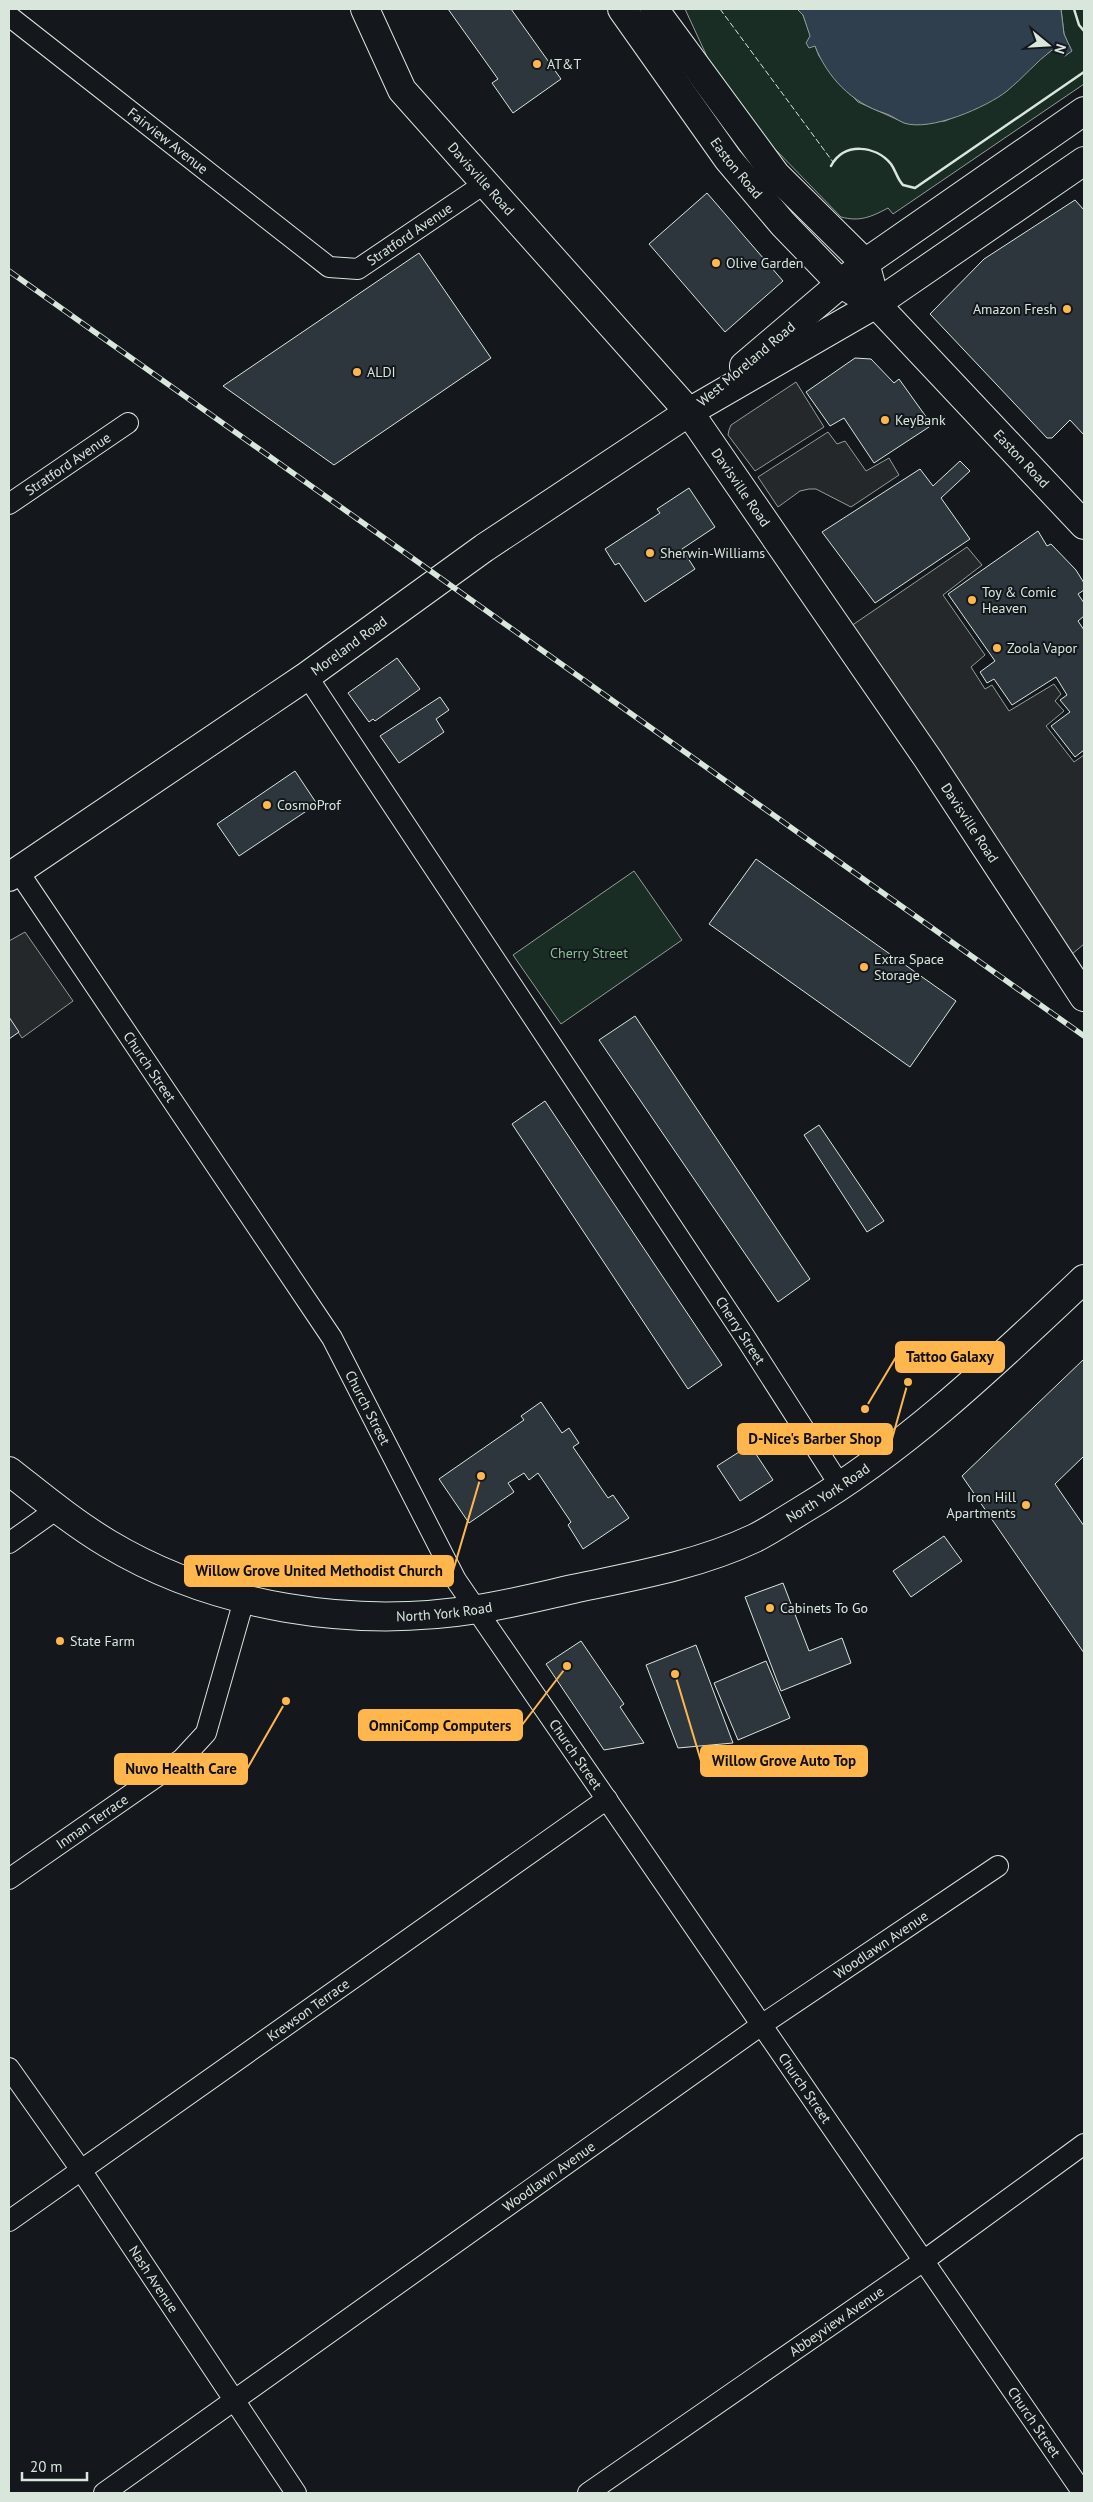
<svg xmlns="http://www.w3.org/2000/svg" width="1093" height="2502" viewBox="0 0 1093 2502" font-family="'PT Sans',sans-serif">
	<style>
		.green { fill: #1a2d24; stroke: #939e99 }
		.parking { fill: #24282b; stroke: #939e99 }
		.water { fill: #2f3f4d; stroke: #939e99 }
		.building { fill: #2c363c; stroke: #d8e6dc }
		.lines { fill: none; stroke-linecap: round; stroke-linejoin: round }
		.street-casing { stroke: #d8e6dc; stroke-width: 22 }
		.secondary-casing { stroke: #d8e6dc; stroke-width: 30 }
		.primary-casing { stroke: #d8e6dc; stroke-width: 30 }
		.highway-casing { stroke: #d8e6dc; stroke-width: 30 }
		.street { stroke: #14181c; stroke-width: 20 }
		.secondary { stroke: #14181c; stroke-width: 28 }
		.primary { stroke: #14181c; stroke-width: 28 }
		.highway { stroke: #14181c; stroke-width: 28 }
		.rail-casing { stroke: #d8e6dc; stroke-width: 5.5 }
		.rail { stroke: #14181c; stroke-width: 4; stroke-dasharray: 11; stroke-linecap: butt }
		.fence { stroke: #d8e6dc; stroke-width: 1; stroke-dasharray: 6 2.5; stroke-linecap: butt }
		.wall { stroke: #d8e6dc; stroke-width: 2.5 }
		.poi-dot { fill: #ffb74d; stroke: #14181c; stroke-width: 2 }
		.labels { text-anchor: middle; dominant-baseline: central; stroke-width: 4; stroke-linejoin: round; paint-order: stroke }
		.poi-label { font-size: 14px; fill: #d8e6dc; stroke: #14181c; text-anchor: start }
		.street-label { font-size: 14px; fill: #d8e6dc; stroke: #14181c }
		.park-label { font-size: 14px; fill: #8ac095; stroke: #14181c }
		.leader { fill: none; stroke: #ffb74d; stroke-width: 2 }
		.callout-dot { fill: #ffb74d; stroke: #14181c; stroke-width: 2 }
		.callout { fill: #ffb74d; stroke: #ffb74d; stroke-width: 2 }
		.callout-label { font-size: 15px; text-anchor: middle; font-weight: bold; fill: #111 }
	</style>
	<rect width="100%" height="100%" fill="#14181c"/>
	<g class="green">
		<path d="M685 9H797L803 15 819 56 839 82 858 102 905 123 945 121 977 107 1005 92 1032 65 1052 50 1065 56 1071 51 1064 34 1061 9H1084V84L893 214 888 208C871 217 860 222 841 217L773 147 727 88 710 63Z"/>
		<path d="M634 871 682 940 561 1024 513 955Z"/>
	</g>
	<g class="parking">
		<path d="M796 382 824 427 755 471 728 435 729 430 731 425Z"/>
		<path d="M828 432 837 444 845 441 866 471 889 458 899 475 851 507 816 489H809L800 491 778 507 758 477Z"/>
		<path d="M967 547 982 565 943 595 985 655 971 667 985 689 992 685 1009 711 1054 684 1061 694 1055 701 1064 711 1046 726 1074 762 1084 755V944L1072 954 851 626Z"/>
		<path d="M25 932 73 1001 22 1038 9 1018V941Z"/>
	</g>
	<path class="water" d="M797 9H1061L1064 34 1072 51 1065 56 1052 50C1036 62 1023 78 1007 91 987 107 930 132 904 123 897 120 891 115 884 113 852 103 827 77 815 46L809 48 806 43 810 36 803 15Z"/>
	<g class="building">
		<path d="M448 9H511L561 79 513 113 492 83 498 79Z"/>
		<path d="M707 193 783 281 725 332 649 244Z"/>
		<path d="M1075 200 1084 210V435L1070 420 1052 438H1047L930 314 984 259Z"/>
		<path d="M419 253 491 358 334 465 223 386Z"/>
		<path d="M855 358 871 359 894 383 899 379 932 425 874 463 844 418 830 426 806 392Z"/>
		<path d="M960 461 970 471 941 498 970 539 875 603 822 532 920 469 933 486Z"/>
		<path d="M689 488 715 527 682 549 695 569 645 602 619 563 615 565 605 549 660 513 657 509Z"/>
		<path d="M1038 531 1047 546 1051 544 1076 570 1084 583V590L1078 594 1084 603V616L1078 621 1084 630V750L1075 757 1051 726 1070 712 1060 700 1067 695 1056 677 1012 705 994 679 987 683 980 672 995 661 948 594Z"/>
		<path d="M397 658 420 689 375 721 373 719 369 722 348 693Z"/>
		<path d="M440 697 449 710 436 719 444 732 399 763 380 736Z"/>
		<path d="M295 771 317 804 239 856 217 824Z"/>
		<path d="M756 859 956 1001 910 1067 709 924Z"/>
		<path d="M635 1016 810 1279 778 1302 599 1040Z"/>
		<path d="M9 1017 19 1032 9 1039Z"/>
		<path d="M545 1101 722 1365 688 1389 512 1124Z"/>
		<path d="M819 1125 884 1221 867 1232 804 1135Z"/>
		<path d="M1084 1359V1456L1055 1484 1084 1526V1653L962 1476Z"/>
		<path d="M541 1402 562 1433 569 1428 579 1443 573 1447 608 1498 613 1495 629 1518 583 1549 568 1525 571 1522 538 1473 529 1480 524 1473 508 1483 514 1492 469 1523 439 1479 524 1420 521 1416Z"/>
		<path d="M750 1445 773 1480 740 1501 717 1466Z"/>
		<path d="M944 1536 962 1561 911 1597 893 1571Z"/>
		<path d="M783 1583 809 1651 842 1638 851 1663 781 1691 745 1597Z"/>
		<path d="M581 1641 624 1704 620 1707 644 1743 604 1750 546 1664Z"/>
		<path d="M696 1645 733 1743 678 1748 646 1665Z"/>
		<path d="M766 1661 790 1718 738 1740 714 1683Z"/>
	</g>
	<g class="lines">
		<g class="street-casing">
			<g id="street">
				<path id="s1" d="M9 16 329 267 358 269 484 184"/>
				<path id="s2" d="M9 504 128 423"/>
				<path id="s3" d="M307 676 745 1337 841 1487"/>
				<path id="s4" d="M18 871 332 1338 456 1580 1083 2493"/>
				<path d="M9 1543 57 1509"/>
				<path id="s5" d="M9 1879 182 1759 206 1733 244 1600"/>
				<path id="s6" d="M9 2068 81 2170 296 2493"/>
				<path id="s7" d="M9 2221 607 1799"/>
				<path id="s8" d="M104 2493 760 2026 998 1866"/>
				<path id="s9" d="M588 2493 922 2262 1084 2144"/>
			</g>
		</g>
		<g class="secondary-casing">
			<g id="secondary">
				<path id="s10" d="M365 9 402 90 689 412 928 759 1084 997"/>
				<path id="s11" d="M622 9 728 159 783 224 841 284 876 304 1084 525"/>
				<path d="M654 9 776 175 865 263 871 285"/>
			</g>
		</g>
		<g class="primary-casing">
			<g id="primary">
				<path d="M744 366 865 263 1084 111"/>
				<path id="s12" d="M9 877 307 676 484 548 689 412 876 304 1084 161"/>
			</g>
		</g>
		<g class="highway-casing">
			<g id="highway">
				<path id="s13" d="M9 1471C41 1496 72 1522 107 1543 215 1608 354 1629 478 1609 510 1604 542 1596 573 1589 635 1576 698 1565 755 1538 771 1530 787 1519 802 1510 908 1447 996 1362 1084 1279"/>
			</g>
		</g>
		<use href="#street" class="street"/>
		<use href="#secondary" class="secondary"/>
		<use href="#primary" class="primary"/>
		<use href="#highway" class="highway"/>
		<g class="rail-casing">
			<path id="rail" d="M9 271 1084 1036"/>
		</g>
		<use href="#rail" class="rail"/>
		<path class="fence" d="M720 9 833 162"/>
		<g class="wall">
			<path d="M1074 9 1079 25 1084 31"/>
			<path d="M831 166C844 142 875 145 891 164 896 171 897 179 903 185L915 188 1084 72"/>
		</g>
	</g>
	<g class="poi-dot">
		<circle cx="537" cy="64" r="5"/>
		<circle cx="716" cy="263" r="5"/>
		<circle cx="1067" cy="309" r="5"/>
		<circle cx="357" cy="372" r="5"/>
		<circle cx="885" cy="420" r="5"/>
		<circle cx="650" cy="553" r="5"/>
		<circle cx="972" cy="600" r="5"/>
		<circle cx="997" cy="648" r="5"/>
		<circle cx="267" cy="805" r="5"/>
		<circle cx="864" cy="967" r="5"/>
		<circle cx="1026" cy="1505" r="5"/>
		<circle cx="770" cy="1608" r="5"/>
		<circle cx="60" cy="1641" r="5"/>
	</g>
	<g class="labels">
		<g class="poi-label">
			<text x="547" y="64">AT&amp;T</text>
			<text x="726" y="263">Olive Garden</text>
			<text x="1057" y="309" text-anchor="end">Amazon Fresh</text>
			<text x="367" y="372">ALDI</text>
			<text x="895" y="420">KeyBank</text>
			<text x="660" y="553">Sherwin-Williams</text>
			<text x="982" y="592">Toy &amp; Comic<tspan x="982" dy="16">Heaven</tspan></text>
			<text x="1007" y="648">Zoola Vapor</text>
			<text x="277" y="805">CosmoProf</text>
			<text x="874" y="959">Extra Space<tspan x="874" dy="16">Storage</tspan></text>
			<text x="1016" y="1497" text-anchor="end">Iron Hill<tspan x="1016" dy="16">Apartments</tspan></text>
			<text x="780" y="1608">Cabinets To Go</text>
			<text x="70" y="1641">State Farm</text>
		</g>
		<g class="street-label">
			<text stroke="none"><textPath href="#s1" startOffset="202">Fairview Avenue</textPath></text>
			<text stroke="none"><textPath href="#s11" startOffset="196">Easton Road</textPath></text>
			<text stroke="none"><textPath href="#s10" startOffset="208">Davisville Road</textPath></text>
			<text stroke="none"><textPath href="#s1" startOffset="498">Stratford Avenue</textPath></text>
			<text transform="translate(746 364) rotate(-40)">West Moreland Road</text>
			<text stroke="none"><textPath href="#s11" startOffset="605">Easton Road</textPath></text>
			<text stroke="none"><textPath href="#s2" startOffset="71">Stratford Avenue</textPath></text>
			<text stroke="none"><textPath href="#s10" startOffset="612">Davisville Road</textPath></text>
			<text stroke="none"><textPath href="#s12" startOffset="411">Moreland Road</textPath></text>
			<text stroke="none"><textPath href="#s10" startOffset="1018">Davisville Road</textPath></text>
			<text stroke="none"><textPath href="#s4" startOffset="236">Church Street</textPath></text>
			<text stroke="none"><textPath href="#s3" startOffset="785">Cherry Street</textPath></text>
			<text stroke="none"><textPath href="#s4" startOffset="641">Church Street</textPath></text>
			<text stroke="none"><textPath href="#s13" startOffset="878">North York Road</textPath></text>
			<text stroke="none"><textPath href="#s13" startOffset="472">North York Road</textPath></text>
			<text stroke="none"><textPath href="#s4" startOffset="1046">Church Street</textPath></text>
			<text stroke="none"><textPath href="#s5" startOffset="101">Inman Terrace</textPath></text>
			<text stroke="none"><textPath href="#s8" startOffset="951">Woodlawn Avenue</textPath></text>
			<text stroke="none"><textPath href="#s7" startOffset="366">Krewson Terrace</textPath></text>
			<text stroke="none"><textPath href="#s4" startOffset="1451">Church Street</textPath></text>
			<text stroke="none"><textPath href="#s8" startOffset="546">Woodlawn Avenue</textPath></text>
			<text stroke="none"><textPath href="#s6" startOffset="256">Nash Avenue</textPath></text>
			<text stroke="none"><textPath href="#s9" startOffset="302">Abbeyview Avenue</textPath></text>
			<text stroke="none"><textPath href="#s4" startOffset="1856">Church Street</textPath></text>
		</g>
		<g class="park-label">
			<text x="589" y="953">Cherry Street</text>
		</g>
	</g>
	<path class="leader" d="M865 1409L896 1357M908 1382L892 1439M481 1476L453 1571M567 1666L522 1725M675 1674L701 1761M286 1701L247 1769"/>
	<g class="callout-dot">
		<circle cx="865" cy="1409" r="5"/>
		<circle cx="908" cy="1382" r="5"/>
		<circle cx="481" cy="1476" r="5"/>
		<circle cx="567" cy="1666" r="5"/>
		<circle cx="675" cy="1674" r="5"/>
		<circle cx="286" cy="1701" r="5"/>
	</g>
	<g class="callout">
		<rect x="896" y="1342" width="108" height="30" rx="5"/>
		<rect x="738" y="1424" width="154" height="30" rx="5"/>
		<rect x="185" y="1556" width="268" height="30" rx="5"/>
		<rect x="359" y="1710" width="163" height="30" rx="5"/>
		<rect x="701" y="1746" width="166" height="30" rx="5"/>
		<rect x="115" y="1754" width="132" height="30" rx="5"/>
	</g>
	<g class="callout-label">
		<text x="950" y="1362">Tattoo Galaxy</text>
		<text x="815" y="1444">D-Nice's Barber Shop</text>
		<text x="319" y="1576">Willow Grove United Methodist Church</text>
		<text x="440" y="1731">OmniComp Computers</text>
		<text x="784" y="1766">Willow Grove Auto Top</text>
		<text x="181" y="1774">Nuvo Health Care</text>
	</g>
	<rect width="1093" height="2502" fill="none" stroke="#d8e6dc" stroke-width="20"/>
	<g transform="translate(1048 45) rotate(108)" stroke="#14181c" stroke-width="4" paint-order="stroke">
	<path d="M0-4L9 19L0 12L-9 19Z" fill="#d8e6dc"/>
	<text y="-8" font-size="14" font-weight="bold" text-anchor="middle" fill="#d8e6dc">N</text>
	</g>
	<path d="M22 2472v8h65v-8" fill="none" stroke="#d8e6dc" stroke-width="2.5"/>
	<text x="30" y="2472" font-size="15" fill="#d8e6dc" stroke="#14181c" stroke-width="4" paint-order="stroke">20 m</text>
</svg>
